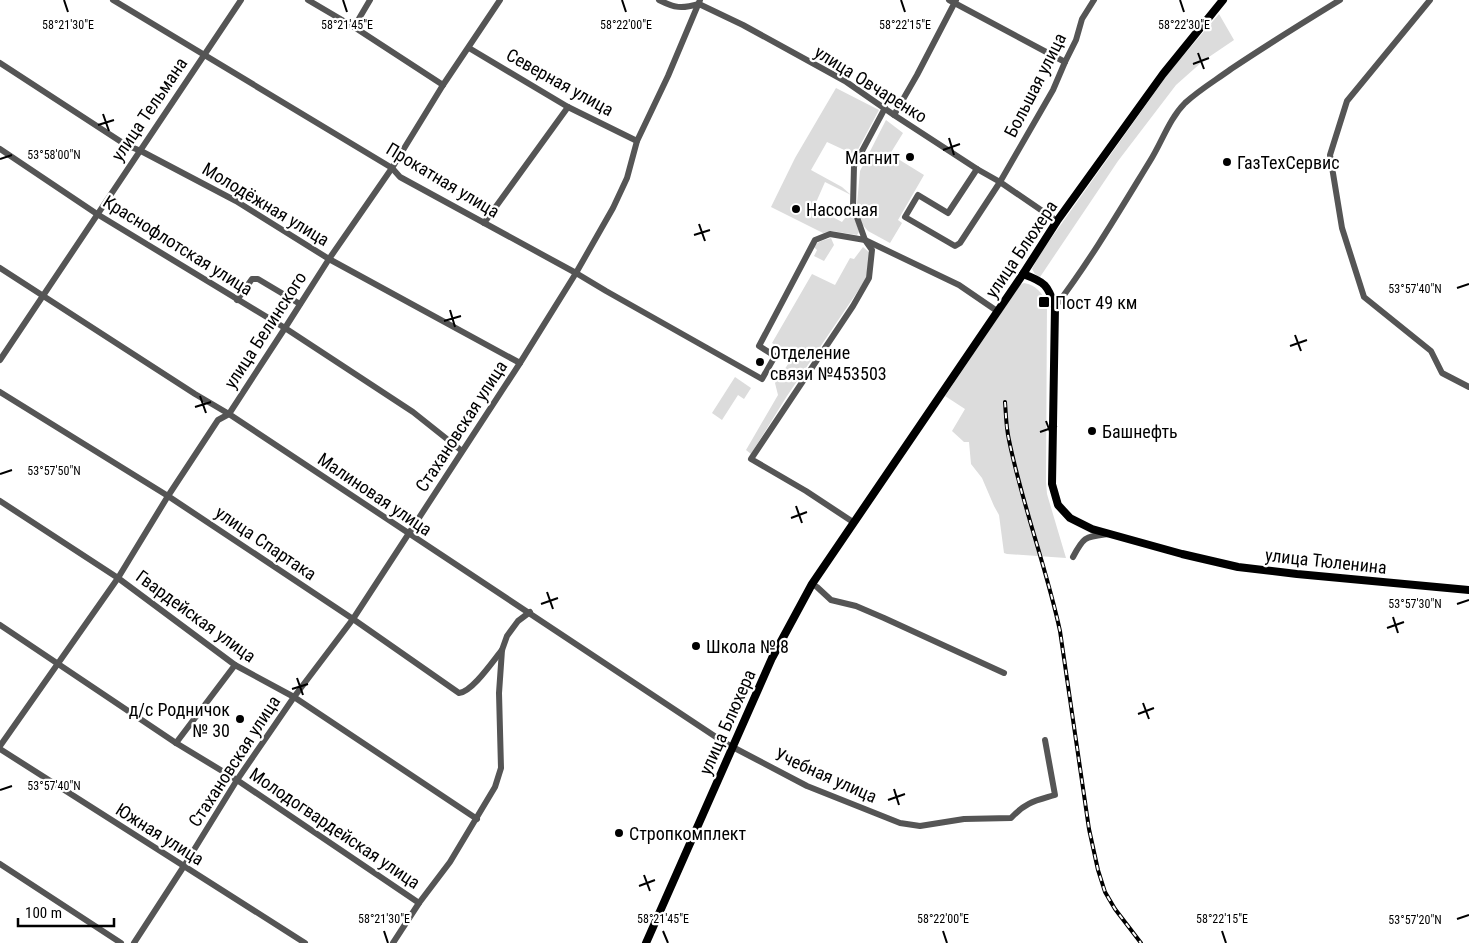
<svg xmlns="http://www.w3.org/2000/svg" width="1469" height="943" viewBox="0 0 1469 943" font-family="'Roboto Condensed',sans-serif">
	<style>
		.green { fill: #dcdcdc }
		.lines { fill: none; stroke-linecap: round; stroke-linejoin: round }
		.minor { stroke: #555; stroke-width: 6 }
		.major { stroke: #000; stroke-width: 8 }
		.rail-casing { stroke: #000; stroke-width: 4 }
		.rail { stroke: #fff; stroke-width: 2; stroke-dasharray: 5.5; stroke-linecap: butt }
		.ticks { fill: none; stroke: #000; stroke-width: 2 }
		.poi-dot { fill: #000; stroke: #fff; stroke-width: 2 }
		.labels { text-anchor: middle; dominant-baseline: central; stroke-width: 4.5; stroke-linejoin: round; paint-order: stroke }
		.street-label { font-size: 18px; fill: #000; stroke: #fff }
		.poi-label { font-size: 18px; fill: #000; stroke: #fff; text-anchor: start }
		.ticks-label { font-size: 12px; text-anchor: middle; fill: #000; stroke: #fff; stroke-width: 4.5; stroke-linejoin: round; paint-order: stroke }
	</style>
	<rect width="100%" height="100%" fill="#fff"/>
	<g class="green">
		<path d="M1219 14 1234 40 1203 61 1176 85 1118 161 1040 277 1035 274 1032 269 1040 254 1170 71Z"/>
		<path d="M836 88 879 110 855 155 827 142 811 170 842 187 851 195 825 182 814 207 842 222 852 209 859 232 857 235 832 231 823 233 771 207 795 158Z"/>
		<path d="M886 120 903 133 890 154 924 175 898 220 902 223 890 243 868 231 862 224 857 204 860 171Z"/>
		<path d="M831 238 834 245 824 261 814 256 817 250 814 247C818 241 824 240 831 238Z"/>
		<path d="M863 247 870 253 866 279 787 396 751 454 746 450 778 395 775 383 793 357 772 343 812 274 835 285 850 258 854 259Z"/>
		<path d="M1024 283C1036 285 1042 293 1047 303L1046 482 1047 494 1066 558 1007 554 1004 553 999 515 994 506 982 478 971 464 969 442H964L952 431 965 409 945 396 1020 285Z"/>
		<path d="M735 377 751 388 744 399 738 395 722 420 712 413Z"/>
	</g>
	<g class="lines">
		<g class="minor">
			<path d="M113 0 392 168 400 177 576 273 606 291 762 379 775 356 759 346 815 240 830 234 865 240 959 285 997 311"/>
			<path d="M308 0 354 27 443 85"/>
			<path d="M659 0C675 8 681 9 699 4L743 25 845 81 894 115 977 169 1000 182 1057 221"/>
			<path d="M949 0 1065 62"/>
			<path d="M1430 0 1347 101 1330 155 1342 228 1364 297 1431 351 1442 373 1469 387"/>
			<path d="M354 27 370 0"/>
			<path d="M469 48 568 107 637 141"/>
			<path d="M0 63 126 145 141 151 236 201 329 259 520 363"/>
			<path d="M894 115 917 75 956 0"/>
			<path d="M0 149 97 214 285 328 413 412 462 451"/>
			<path d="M977 169 948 213 918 195 905 217 955 246 960 243 1000 182 1053 90 1065 62 1076 40 1082 19 1094 0"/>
			<path d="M484 223 568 107"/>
			<path d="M0 268 195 394 229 414 725 743 807 786 900 823 920 826 964 819 1011 818C1026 802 1035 801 1055 795L1045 740"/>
			<path d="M237 300 252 279H258L300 304"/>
			<path d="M1055 307C1090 261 1120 210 1150 161 1162 142 1169 119 1185 103 1199 90 1216 80 1231 69 1267 45 1304 22 1340 0"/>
			<path d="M0 360 241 0"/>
			<path d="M0 392 168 496 353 619 459 693C472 692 493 661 502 650"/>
			<path d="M0 501 118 578 235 665 294 697 477 819"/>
			<path d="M853 522 806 491 751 459 853 306 869 278 872 250 865 240 853 206 854 166 885 108"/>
			<path d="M1073 557C1084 536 1085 537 1108 534"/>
			<path d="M812 584 817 587 831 600 856 606 884 618 1004 673"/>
			<path d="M0 625 176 743 237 780 419 903"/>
			<path d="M176 743 235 665"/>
			<path d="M0 746 118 578 168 496 218 420 229 414 285 328 329 259 392 168 443 85 500 0"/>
			<path d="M0 749 305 943"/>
			<path d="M0 864 121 943"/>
			<path d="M134 943 184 866 237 780 294 697 353 619 520 363 576 273 613 208 627 178 637 141 668 76 700 0"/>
			<path d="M393 943 419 903 450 862 495 787 501 768 499 693 502 650 507 636 518 621 530 612"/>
		</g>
		<g class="major">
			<path d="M1023 274C1045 282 1048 285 1055 307L1052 484 1058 505 1070 518 1092 529 1182 554 1238 567 1297 574 1469 590"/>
			<path d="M646 943 772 658 812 584 1023 274 1057 221 1163 74 1223 0"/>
		</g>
		<g class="rail-casing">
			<path id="rail" d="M1005 402C1006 414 1006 427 1009 440 1022 504 1046 566 1060 631L1089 829 1098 870 1105 892 1115 909 1141 943"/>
		</g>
		<use href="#rail" class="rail"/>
	</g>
	<path class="ticks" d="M64 0 68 12M343 0 347 12M622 0 626 12M901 0 905 12M1180 0 1184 12M1198 53 1204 69M1193 64 1209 58M103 114 109 131M98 125 114 120M949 138 954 155M943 150 960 144M0 159 12 155M699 224 705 241M694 235 710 230M1457 288 1469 284M450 310 455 327M444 321 461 316M1295 335 1301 351M1290 346 1307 340M200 396 206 413M195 407 211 402M1046 421 1052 437M1040 432 1057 426M0 474 12 470M796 506 802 523M791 518 807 512M547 592 553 609M541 604 558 598M1457 604 1469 600M1393 617 1398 633M1387 628 1404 622M297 678 303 695M292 689 308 684M1143 703 1149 719M1138 714 1154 708M894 789 899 805M0 790 12 786M888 800 905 794M644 875 650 891M639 886 655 880M1457 919 1469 915M384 931 388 943M663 931 668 943M943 931 947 943M1222 931 1226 943"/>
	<g class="poi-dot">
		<circle cx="910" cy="157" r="5"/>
		<circle cx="1227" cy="162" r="5"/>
		<circle cx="796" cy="209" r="5"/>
		<rect x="1038" y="296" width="12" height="12" rx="2.5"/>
		<circle cx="760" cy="362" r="5"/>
		<circle cx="1092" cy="431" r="5"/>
		<circle cx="696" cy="646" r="5"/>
		<circle cx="240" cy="719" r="5"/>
		<circle cx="619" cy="833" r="5"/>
	</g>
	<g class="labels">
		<g class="street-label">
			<text transform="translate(560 82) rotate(29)">Северная улица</text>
			<text transform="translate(871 84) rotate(32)">улица Овчаренко</text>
			<text transform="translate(1035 85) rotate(-63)">Большая улица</text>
			<text transform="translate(149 109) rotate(-56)">улица Тельмана</text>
			<text transform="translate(443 180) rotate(31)">Прокатная улица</text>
			<text transform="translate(266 204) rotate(31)">Молодёжная улица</text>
			<text transform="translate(178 245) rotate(32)">Краснофлотская улица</text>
			<text transform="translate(1021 249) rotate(-56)">улица Блюхера</text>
			<text transform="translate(265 330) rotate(-57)">улица Белинского</text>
			<text transform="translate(461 426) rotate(-57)">Стахановская улица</text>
			<text transform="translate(375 494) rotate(34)">Малиновая улица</text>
			<text transform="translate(266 543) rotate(34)">улица Спартака</text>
			<text transform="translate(1326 561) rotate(6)">улица Тюленина</text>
			<text transform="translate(196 616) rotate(36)">Гвардейская улица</text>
			<text transform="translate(727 722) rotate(-66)">улица Блюхера</text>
			<text transform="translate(234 761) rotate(-57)">Стахановская улица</text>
			<text transform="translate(826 775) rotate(24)">Учебная улица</text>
			<text transform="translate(335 828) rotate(34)">Молодогвардейская улица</text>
			<text transform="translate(160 834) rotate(32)">Южная улица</text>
		</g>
		<g class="poi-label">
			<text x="900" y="157" text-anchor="end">Магнит</text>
			<text x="1237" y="162">ГазТехСервис</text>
			<text x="806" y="209">Насосная</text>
			<text x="1055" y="302">Пост 49 км</text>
			<text x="770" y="352">Отделение<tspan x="770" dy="21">связи №453503</tspan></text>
			<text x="1102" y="431">Башнефть</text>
			<text x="706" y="646">Школа № 8</text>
			<text x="230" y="709" text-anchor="end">д/с Родничок<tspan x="230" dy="21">№ 30</tspan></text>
			<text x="629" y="833">Стропкомплект</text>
		</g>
	</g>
	<g class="ticks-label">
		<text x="347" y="29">58°21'45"E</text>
		<text x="905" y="29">58°22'15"E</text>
		<text x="68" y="29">58°21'30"E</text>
		<text x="626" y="29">58°22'00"E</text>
		<text x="1184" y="29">58°22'30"E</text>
		<text x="54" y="159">53°58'00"N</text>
		<text x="1415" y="293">53°57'40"N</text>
		<text x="54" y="475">53°57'50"N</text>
		<text x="1415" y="608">53°57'30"N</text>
		<text x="54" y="790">53°57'40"N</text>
		<text x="384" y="923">58°21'30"E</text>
		<text x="663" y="923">58°21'45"E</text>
		<text x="943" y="923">58°22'00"E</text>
		<text x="1222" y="923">58°22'15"E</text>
		<text x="1415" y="924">53°57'20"N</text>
	</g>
	<path d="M18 918v8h96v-8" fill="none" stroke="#000000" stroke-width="2.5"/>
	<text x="25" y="918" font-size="15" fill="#000000" stroke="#ffffff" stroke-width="4" paint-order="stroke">100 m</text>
</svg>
